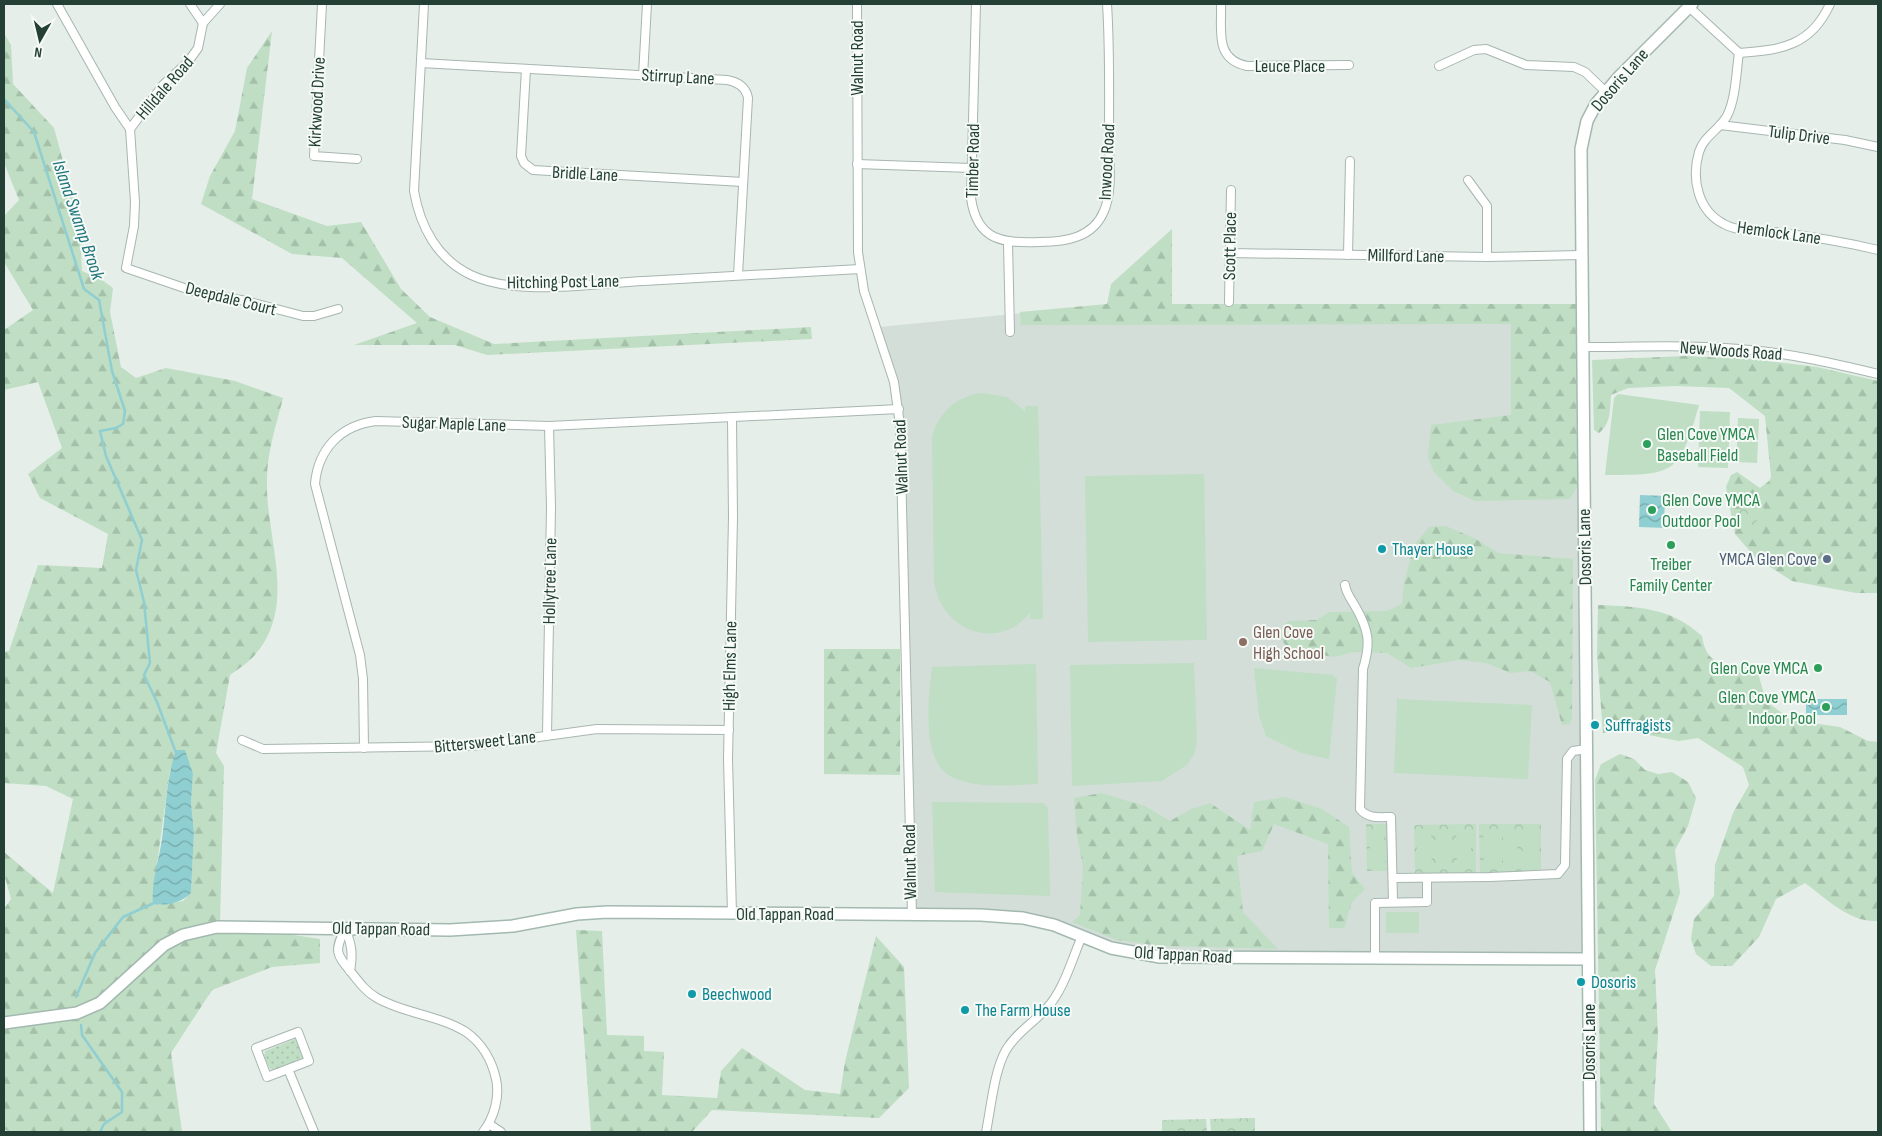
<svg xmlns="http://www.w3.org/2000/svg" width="1882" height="1136" viewBox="0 0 1882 1136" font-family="'Sofia Sans Condensed',sans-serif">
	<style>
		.built { fill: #d3ded8 }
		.grass { fill: url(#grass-dots) }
		.forest { fill: url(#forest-firs); fill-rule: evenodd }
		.park { fill: url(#park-crowns) }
		.pitch { fill: #bfdec4 }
		.water { fill: url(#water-waves) }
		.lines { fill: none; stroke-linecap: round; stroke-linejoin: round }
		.stream { stroke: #8fced1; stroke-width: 2.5 }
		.street-casing { stroke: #a7b6b0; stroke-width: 10 }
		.secondary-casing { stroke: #a3b9b0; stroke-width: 14 }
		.street { stroke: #fff; stroke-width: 8 }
		.secondary { stroke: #fff; stroke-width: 11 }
		.leisure-dot { fill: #2e9e5b; stroke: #f6faf7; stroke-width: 2 }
		.culture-dot { fill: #0f9aa8; stroke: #f6faf7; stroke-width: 2 }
		.service-dot { fill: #5c6f8a; stroke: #f6faf7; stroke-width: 2 }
		.education-dot { fill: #8d6e63; stroke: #f6faf7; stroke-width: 2 }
		.labels { text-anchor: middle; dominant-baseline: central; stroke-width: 4; stroke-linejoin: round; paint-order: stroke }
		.street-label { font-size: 18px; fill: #244036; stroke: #f6faf7 }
		.leisure-label { font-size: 18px; fill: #27864d; stroke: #f6faf7; text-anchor: start }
		.culture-label { font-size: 18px; fill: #0d838f; stroke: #f6faf7; text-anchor: start }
		.service-label { font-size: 18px; fill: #4e5e75; stroke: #f6faf7; text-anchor: end }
		.education-label { font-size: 18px; fill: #785e54; stroke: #f6faf7; text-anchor: start }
		.water-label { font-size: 19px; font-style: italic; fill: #1f757b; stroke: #f6faf7 }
	</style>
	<defs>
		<pattern id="grass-dots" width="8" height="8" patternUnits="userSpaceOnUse" patternTransform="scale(1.25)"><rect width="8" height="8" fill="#bfdec4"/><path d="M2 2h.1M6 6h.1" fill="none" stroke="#a4c0a9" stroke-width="1.8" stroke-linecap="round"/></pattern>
		<pattern id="forest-firs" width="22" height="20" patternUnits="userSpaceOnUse" patternTransform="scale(1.25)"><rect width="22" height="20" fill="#bfdec4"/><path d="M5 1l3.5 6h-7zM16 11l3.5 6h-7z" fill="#a4c0a9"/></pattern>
		<pattern id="park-crowns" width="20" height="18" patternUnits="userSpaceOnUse" patternTransform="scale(1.25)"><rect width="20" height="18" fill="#bfdec4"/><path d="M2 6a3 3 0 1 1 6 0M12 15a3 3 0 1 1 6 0" fill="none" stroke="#a4c0a9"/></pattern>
		<pattern id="water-waves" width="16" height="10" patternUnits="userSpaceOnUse" patternTransform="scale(1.25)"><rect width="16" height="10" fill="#8fced1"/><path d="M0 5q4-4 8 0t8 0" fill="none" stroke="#75a9aa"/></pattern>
	</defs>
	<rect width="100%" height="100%" fill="#e5eee9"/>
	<path class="built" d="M1576 304 1584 956 1160 954 1115 946 1028 914 915 911 900 408 879 327 1107 305Z"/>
	<path class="grass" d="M295 1039 297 1040 303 1058 275 1070 270 1069 264 1056 265 1051Z"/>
	<g class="forest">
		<path d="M272 31 252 199 327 226 361 222 401 289 430 317 494 344 811 327 812 339 487 355 455 345H354L417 323 342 258 292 254 201 204 210 176 235 131 247 68Z"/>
		<path d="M4 33 11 45 13 84 54 128 79 220 82 271 102 280 113 288 110 312 121 367 136 378 166 368 235 381 283 398C276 426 267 452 267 480 265 538 299 606 254 656 248 663 238 669 230 675L216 753 224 766 220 924 320 939V963L272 967 212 990 171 1053 182 1132H10L4 1129V909L11 899 4 874V852L53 893 73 799 46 786 4 783V652L9 651 38 565 102 568 108 534 40 498 28 474 62 448 38 382 4 390V330L33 310 4 262V216L19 200 4 163ZM170 769 193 774 191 803 194 832 191 893 183 901 159 905 157 864Z"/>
		<path d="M1172 229V304H1576L1577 487 1570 499 1475 501 1453 491 1434 472 1428 457 1431 425 1511 415V324L1021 325 1020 312 1107 304 1111 284Z"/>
		<path d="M1685 356 1752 359 1817 367 1878 381V593H1856L1792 581 1756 558 1735 534 1726 487 1731 475 1737 472 1760 488 1769 481 1771 477 1765 416 1729 388 1676 386 1628 388 1611 395C1610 409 1611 424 1599 433L1594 430 1592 360Z"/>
		<path d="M1446 526 1476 539 1498 553 1573 559 1572 717 1570 724 1562 725 1550 682 1530 671 1511 673 1486 663 1459 660 1411 668 1387 653 1353 652 1335 657 1290 651 1281 639 1282 626 1289 621 1316 620 1330 612 1387 611 1402 604 1404 583 1414 545 1429 527Z"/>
		<path d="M1598 605C1639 607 1670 607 1702 636 1706 668 1730 667 1756 666L1766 701 1791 720 1840 727 1868 741 1878 742V921C1850 923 1827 899 1805 883L1776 899 1759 937 1732 966H1711L1696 954 1691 939 1694 919 1714 896 1715 865 1733 813 1749 785 1743 767 1698 738 1679 741 1624 730 1603 733 1597 655Z"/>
		<path d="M824 649H900V775L824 774Z"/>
		<path d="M1620 754 1634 759 1645 770 1658 774 1672 772 1688 782 1696 798 1688 826 1675 850 1680 893 1655 970 1658 1035 1654 1104 1672 1132H1601L1595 780 1601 764Z"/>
		<path d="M1101 793 1145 806 1170 821 1191 809 1210 803 1250 830 1254 802 1285 797 1322 809 1349 827 1352 873 1365 889 1352 902 1344 928H1329L1328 844 1274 824 1262 851 1237 856 1243 912 1278 949 1161 946 1117 940 1072 922 1080 915 1083 867 1077 835 1074 798Z"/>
		<path d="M576 930 602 931 607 1035 644 1036V1051L664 1052 662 1095 717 1098 721 1071 742 1048 805 1090 840 1094 845 1062 876 936 904 967 909 1088 879 1118 712 1110 692 1132H591Z"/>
	</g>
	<g class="park">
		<path d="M1751 497 1766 510 1753 525 1738 513Z"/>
		<path d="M1366 824H1388L1389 871H1367Z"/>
		<path d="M1476 824V873H1415L1414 825Z"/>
		<path d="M1479 824H1541V872L1480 873Z"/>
		<path d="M1255 1118V1132H1211L1210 1119Z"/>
		<path d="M1206 1119 1207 1132H1162V1120Z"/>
	</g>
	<g class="pitch">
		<path d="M981 393 1007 397 1025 411V406H1038L1043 619H1030V613C997 653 940 630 934 581L932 436C940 411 956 397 981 393Z"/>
		<path d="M1618 394 1699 405C1679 474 1676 475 1605 475L1614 398Z"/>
		<path d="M1700 411 1730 412 1728 468 1698 467Z"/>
		<path d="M1738 418 1759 419 1758 440 1737 439Z"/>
		<path d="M1737 441 1758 442 1757 463 1737 462Z"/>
		<path d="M1204 474 1207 640 1088 642 1085 476Z"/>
		<path d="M1194 663 1197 740 1195 752 1188 764 1162 781 1072 786 1070 665Z"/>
		<path d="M1036 664 1038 784C1010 785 980 789 954 778 919 764 929 695 932 667Z"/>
		<path d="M1254 668 1333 675 1337 679 1329 759 1301 753 1266 736 1259 716Z"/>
		<path d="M1397 699 1532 705 1528 779 1394 773Z"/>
		<path d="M932 802 1044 803 1048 808 1050 896 935 892Z"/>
		<path d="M1384 832 1385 864H1370V833Z"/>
		<path d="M1451 832 1452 864H1437L1436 833Z"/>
		<path d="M1456 832H1471V864H1457Z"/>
		<path d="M1483 832H1498V864H1484Z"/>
		<path d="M1503 832H1517L1518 863 1503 864Z"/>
		<path d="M1522 832H1537V863H1523Z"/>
		<path d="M1417 833H1431L1432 864H1417Z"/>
		<rect x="1386" y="912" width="33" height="21"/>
	</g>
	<g class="water">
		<path d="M1640 495 1665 496 1664 524 1666 525V528L1639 527Z"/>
		<rect x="1806" y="699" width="41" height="16"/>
		<path d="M176 750H185L193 774 191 803 194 832 191 893C181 903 167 906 153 904 151 882 159 860 162 839 166 809 166 779 176 750Z"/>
	</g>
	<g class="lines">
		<g class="stream">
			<path d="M4 99 34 132 84 289 99 300 112 371 125 411 123 424 116 428 100 431 106 456 142 540 136 570 144 602 150 663 144 675 157 702 176 753"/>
			<path d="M76 997 95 953 123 917 154 903"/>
			<path d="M81 1025 82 1035 122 1092V1112L104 1124 100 1132"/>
		</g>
		<g class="street-casing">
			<g id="street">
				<path d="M57 4 115 107 130 129"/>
				<path d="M190 4 203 23"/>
				<path d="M220 4 203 23 198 48 188 62 163 85 130 129 135 202 134 226 126 268 193 291 246 301 303 316H314L338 309"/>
				<path d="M322 4 314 156 357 159"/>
				<path d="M424 4 414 191C420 226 437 259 471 275 518 297 593 283 644 281 716 277 788 273 860 269"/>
				<path d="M857 4 858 252 864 291 894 382 900 425 912 915"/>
				<path d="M976 4 971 198C977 242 1004 243 1040 242 1065 242 1093 238 1104 211 1113 190 1109 163 1109 140 1109 95 1110 49 1107 4"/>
				<path d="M1221 4C1222 30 1214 59 1247 66L1349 65"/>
				<path d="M1689 7 1739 53C1781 50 1811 46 1830 4"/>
				<path d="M1739 53C1736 73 1736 98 1727 116 1719 130 1704 136 1699 152 1691 179 1698 211 1724 224 1738 232 1758 230 1773 232 1808 236 1844 242 1878 250"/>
				<path d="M421 63 727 80C738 82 746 87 748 98L738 275"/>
				<path d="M1439 66 1474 50 1486 49 1526 65 1574 67 1585 72 1606 92"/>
				<path d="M526 69 521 156 524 163 533 170 743 182"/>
				<path d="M643 76 647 4"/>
				<path d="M1720 125 1845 140 1878 147"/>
				<path d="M857 164 971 168"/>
				<path d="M1468 180 1487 206V257"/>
				<path d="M1008 243 1010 332"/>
				<path d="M1230 253 1487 257 1581 255"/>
				<path d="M1348 255 1350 161"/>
				<path d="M1229 302 1231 190"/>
				<path d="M1582 347C1638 347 1695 344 1750 350 1794 354 1836 364 1878 374"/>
				<path d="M732 418 733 517 728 759 732 914"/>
				<path d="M1345 585C1346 593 1351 599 1355 606 1369 630 1371 643 1363 669L1360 809C1368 819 1379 817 1391 817L1393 902"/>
				<path d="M547 735 551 507 549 426"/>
				<path d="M242 740 263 749 472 746 597 729 729 730"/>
				<path d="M364 748 363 679 360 655 315 484C318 449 341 425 376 421L549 426 899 409"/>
				<path d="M1393 878 1490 877 1558 874 1565 865 1567 759 1573 751 1587 749"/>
				<path d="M345 929C334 951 336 954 351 972 359 982 366 992 377 998 405 1014 439 1015 466 1032 482 1043 492 1061 496 1079 500 1097 494 1118 483 1132"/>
				<path d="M345 929C352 944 353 955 350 971"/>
				<path d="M1375 959V903L1427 902V878"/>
				<path d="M298 1032 309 1061 267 1077 256 1048Z"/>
				<path d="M288 1069 314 1132"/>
				<path d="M489 1124 501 1132"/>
				<path d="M986 1132C991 1108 994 1071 1006 1050 1016 1033 1033 1023 1046 1009 1064 990 1072 959 1082 936"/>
			</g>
		</g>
		<g class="secondary-casing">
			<g id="secondary">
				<path d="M4 1023 77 1013 100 1003 164 945 183 935 217 927 450 930 513 926 577 914 607 912 981 915 1023 918 1054 925 1111 948 1160 957 1588 959"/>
				<path d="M1590 1132 1581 149 1587 121 1596 104 1618 78 1692 4"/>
			</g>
		</g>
		<use href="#street" class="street"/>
		<use href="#secondary" class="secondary"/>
	</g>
	<g class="leisure-dot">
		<circle cx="1647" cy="444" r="5"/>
		<circle cx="1652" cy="510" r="5"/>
		<circle cx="1671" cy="545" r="5"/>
		<circle cx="1818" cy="668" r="5"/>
		<circle cx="1826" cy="707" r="5"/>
	</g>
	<g class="culture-dot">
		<circle cx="1382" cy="549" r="5"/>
		<circle cx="1595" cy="725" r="5"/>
		<circle cx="1581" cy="982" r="5"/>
		<circle cx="692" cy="994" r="5"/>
		<circle cx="965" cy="1010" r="5"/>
	</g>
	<circle class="service-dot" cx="1827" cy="559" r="5"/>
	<circle class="education-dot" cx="1243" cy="642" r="5"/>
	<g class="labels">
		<g class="street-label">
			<text transform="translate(857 58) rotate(-90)">Walnut Road</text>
			<text x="1290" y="66">Leuce Place</text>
			<text transform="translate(678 77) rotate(3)">Stirrup Lane</text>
			<text transform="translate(1620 80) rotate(-49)">Dosoris Lane</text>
			<text transform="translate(165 88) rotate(-49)">Hilldale Road</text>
			<text transform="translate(317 102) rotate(-87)">Kirkwood Drive</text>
			<text transform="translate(1799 135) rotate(7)">Tulip Drive</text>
			<text transform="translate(973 161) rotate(-89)">Timber Road</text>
			<text transform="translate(1107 162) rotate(-87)">Inwood Road</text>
			<text transform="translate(585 174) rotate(3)">Bridle Lane</text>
			<text transform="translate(1779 233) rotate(8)">Hemlock Lane</text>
			<text transform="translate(1230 246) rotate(-89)">Scott Place</text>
			<text transform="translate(1406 256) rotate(1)">Millford Lane</text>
			<text transform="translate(563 282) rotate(-1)">Hitching Post Lane</text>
			<text transform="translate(231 299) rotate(14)">Deepdale Court</text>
			<text transform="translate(1731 351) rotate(4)">New Woods Road</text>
			<text transform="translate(454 424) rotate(2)">Sugar Maple Lane</text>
			<text transform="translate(901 457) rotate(-92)">Walnut Road</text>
			<text transform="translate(1585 547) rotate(-91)">Dosoris Lane</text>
			<text transform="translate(550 581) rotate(-89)">Hollytree Lane</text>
			<text transform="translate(730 666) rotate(-89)">High Elms Lane</text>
			<text transform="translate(485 742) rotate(-6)">Bittersweet Lane</text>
			<text transform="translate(910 862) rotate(-91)">Walnut Road</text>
			<text x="785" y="914">Old Tappan Road</text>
			<text transform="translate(381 929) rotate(1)">Old Tappan Road</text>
			<text transform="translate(1183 955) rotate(3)">Old Tappan Road</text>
			<text transform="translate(1589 1042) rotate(-90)">Dosoris Lane</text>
		</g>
		<g class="leisure-label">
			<text x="1657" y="434">Glen Cove YMCA<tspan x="1657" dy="21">Baseball Field</tspan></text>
			<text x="1662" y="500">Glen Cove YMCA<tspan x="1662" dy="21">Outdoor Pool</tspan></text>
			<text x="1671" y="564" text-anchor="middle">Treiber<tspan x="1671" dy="21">Family Center</tspan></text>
			<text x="1808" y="668" text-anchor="end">Glen Cove YMCA</text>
			<text x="1816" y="697" text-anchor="end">Glen Cove YMCA<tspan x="1816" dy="21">Indoor Pool</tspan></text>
		</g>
		<g class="culture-label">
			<text x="1392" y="549">Thayer House</text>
			<text x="1605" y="725">Suffragists</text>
			<text x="1591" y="982">Dosoris</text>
			<text x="702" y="994">Beechwood</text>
			<text x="975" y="1010">The Farm House</text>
		</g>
		<g class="service-label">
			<text x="1817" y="559">YMCA Glen Cove</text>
		</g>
		<g class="education-label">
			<text x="1253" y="632">Glen Cove<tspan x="1253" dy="21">High School</tspan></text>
		</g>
		<g class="water-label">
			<text transform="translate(78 220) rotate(71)">Island Swamp Brook</text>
		</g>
	</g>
	<rect width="1882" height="1136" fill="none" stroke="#244036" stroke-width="10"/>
	<g transform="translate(40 40) rotate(188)" stroke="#f6faf7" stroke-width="4" paint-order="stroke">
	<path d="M0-4L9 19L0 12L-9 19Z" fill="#244036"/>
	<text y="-8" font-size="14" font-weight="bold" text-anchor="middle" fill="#244036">N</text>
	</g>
</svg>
